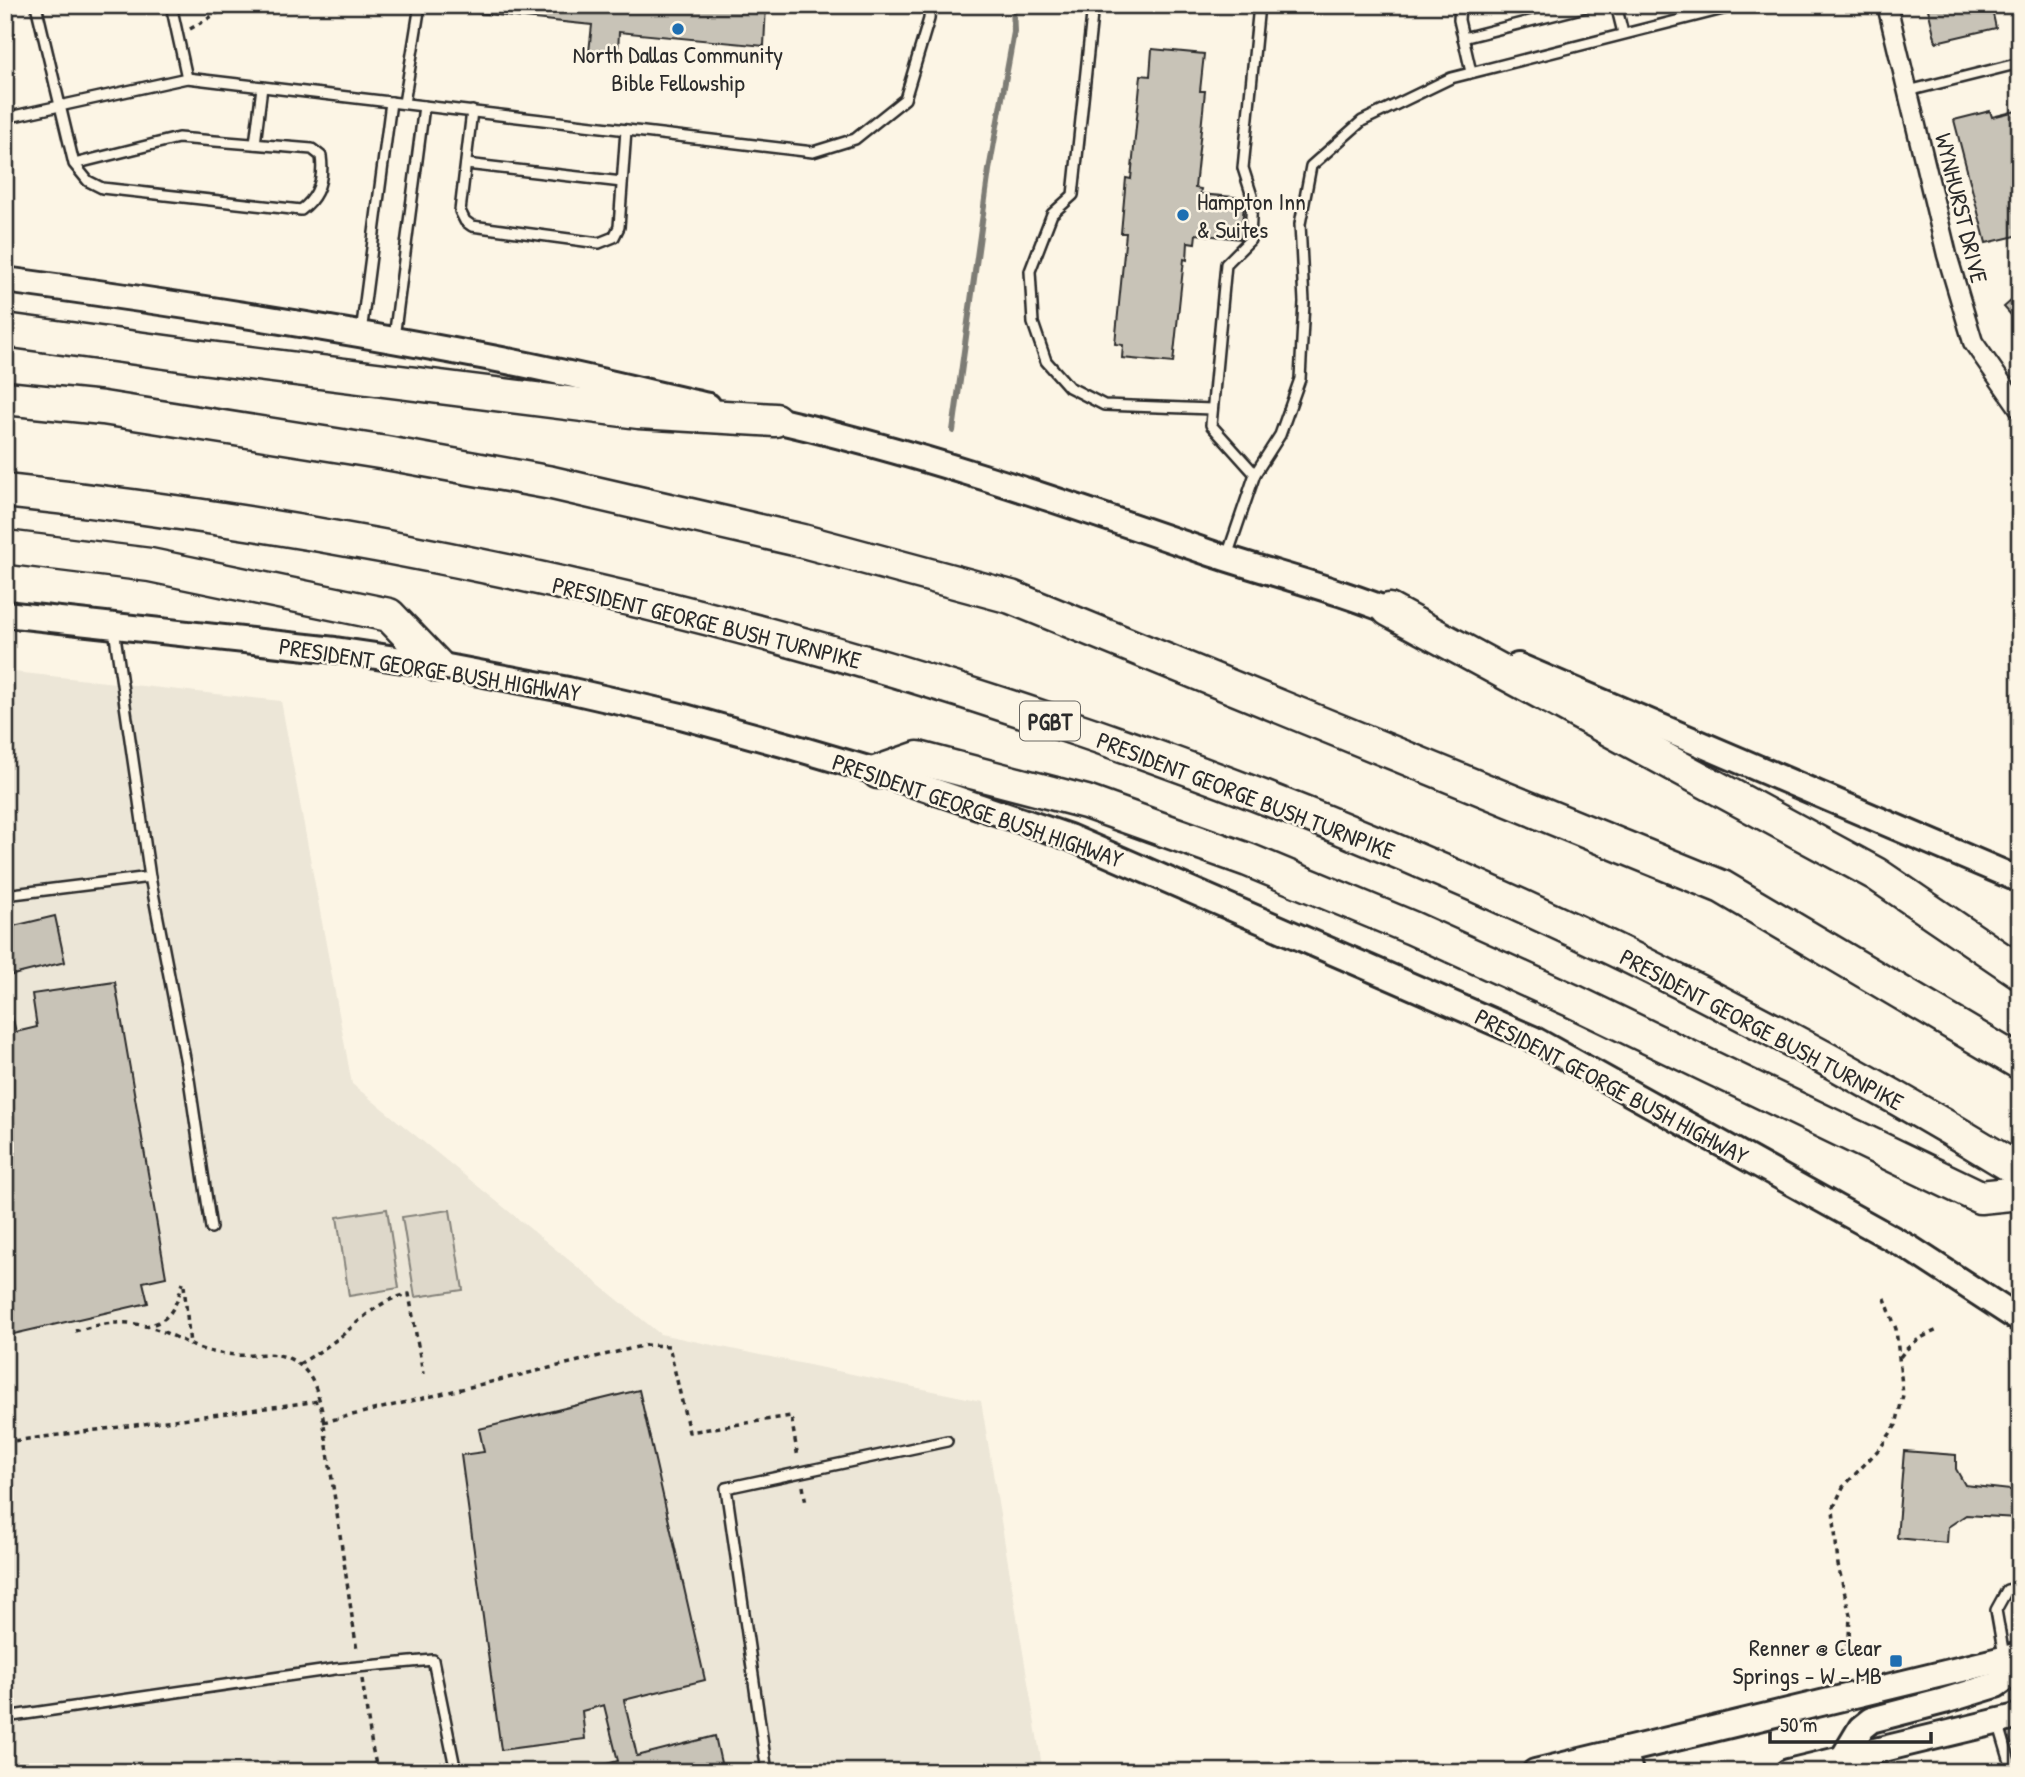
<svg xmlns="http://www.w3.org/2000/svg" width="2025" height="1777" viewBox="0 0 2025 1777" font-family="'Patrick Hand',sans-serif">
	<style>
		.built { fill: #ece6d7 }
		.green { fill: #ded8ca; stroke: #84827a; stroke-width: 2 }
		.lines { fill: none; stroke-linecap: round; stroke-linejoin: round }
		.stream { stroke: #7d7b74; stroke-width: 6 }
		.building { fill: #c8c3b7; stroke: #2b2b2b; stroke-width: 2 }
		.lane-casing { stroke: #2b2b2b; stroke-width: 14 }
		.street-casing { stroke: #2b2b2b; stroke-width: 23 }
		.secondary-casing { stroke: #2b2b2b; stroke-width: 30 }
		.highway-casing { stroke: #2b2b2b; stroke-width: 37 }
		.path { stroke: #2b2b2b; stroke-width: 3.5; stroke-dasharray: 5 5; stroke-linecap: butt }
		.lane { stroke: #fcf5e5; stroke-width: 9 }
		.street { stroke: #fcf5e5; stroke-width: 18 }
		.secondary { stroke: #fcf5e5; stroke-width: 24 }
		.highway { stroke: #fcf5e5; stroke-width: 32 }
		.poi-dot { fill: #1f6fb2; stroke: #fcf5e5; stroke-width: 2.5 }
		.labels { text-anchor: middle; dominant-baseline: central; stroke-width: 5; stroke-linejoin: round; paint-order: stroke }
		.shield { fill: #fcf5e5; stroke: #6a6863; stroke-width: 2 }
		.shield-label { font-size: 23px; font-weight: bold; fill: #2b2b2b }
		.poi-label { font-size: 24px; fill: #2b2b2b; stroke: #fcf5e5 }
		.street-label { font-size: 24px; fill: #2b2b2b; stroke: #fcf5e5 }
	</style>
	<rect width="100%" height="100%" fill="#fcf5e5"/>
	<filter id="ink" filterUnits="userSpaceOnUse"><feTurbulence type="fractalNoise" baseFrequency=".0143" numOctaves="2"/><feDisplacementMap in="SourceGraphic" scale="14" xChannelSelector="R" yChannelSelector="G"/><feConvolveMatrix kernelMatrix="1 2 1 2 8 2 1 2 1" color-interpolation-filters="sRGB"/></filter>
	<g filter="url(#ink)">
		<path class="built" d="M5 671 281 701 352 1084 660 1334 981 1401 1043 1772H5Z"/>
		<g class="green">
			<path d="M387 1209 399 1288 349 1296 337 1217Z"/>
			<path d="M450 1210 463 1290 415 1297 402 1217Z"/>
		</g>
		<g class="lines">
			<path class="stream" d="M953 431 989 170 1014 32 1013 5"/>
		</g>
		<g class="building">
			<path d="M449 5H766L764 46 619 32 618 52H589L592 25 448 10Z"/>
			<path d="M1927 5H1991L1996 28 1936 42Z"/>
			<path d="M1152 49 1204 54 1200 91H1205L1195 188 1201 189 1200 194 1245 198 1240 239 1196 234 1195 243 1188 242 1187 260 1184 259 1173 363 1122 358 1123 345 1115 344 1126 233H1121L1126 178 1131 179 1141 75 1150 76Z"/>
			<path d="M2020 110V235L1986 243 1954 120 1990 111 1992 117Z"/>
			<path d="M2020 293V325L2004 307Z"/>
			<path d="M55 916 65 962 5 977V928Z"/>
			<path d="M115 982 166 1277 143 1282 148 1303 5 1336V987L16 1032 37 1027 32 994Z"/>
			<path d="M639 1390 705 1680 624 1700 637 1756 715 1736 723 1772H575L618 1761 604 1705 582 1711 585 1739 501 1750 461 1455 484 1452 479 1429Z"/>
			<path d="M1904 1451 1956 1455V1469L1965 1485 2019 1491 2020 1488V1573H2013L2017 1518 1966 1515 1948 1527 1947 1543 1897 1538Z"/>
		</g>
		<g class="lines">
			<g class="lane-casing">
				<g id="lane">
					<path d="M36 5 74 164 88 181 102 188 301 210C319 197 324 178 321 156L312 149 178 138 74 164"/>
					<path d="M171 5 187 78"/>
					<path d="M1093 5 1073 195 1052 214 1030 271 1033 323 1046 361 1069 387 1104 405 1212 409"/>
					<path d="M1460 5 1459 20 1471 72"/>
					<path d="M1616 5 1623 33"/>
					<path d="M2019 5 2020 8"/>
					<path d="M1463 38 1593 5"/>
					<path d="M1908 91 2020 63"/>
					<path d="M404 103 420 5"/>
					<path d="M472 111 460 211 465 221 472 226 599 243 614 237 619 227 626 130"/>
					<path d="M5 118 187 78 813 152 855 139 905 99 929 19 930 5"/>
					<path d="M255 144 262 87"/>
					<path d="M466 164 622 182"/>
					<path d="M361 333 391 102"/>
					<path d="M394 338 424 106"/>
					<path d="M1255 474 1280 435 1300 379 1304 302 1300 224 1311 166 1362 121 1451 78 1739 5"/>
					<path d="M1227 556 1255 474 1211 425 1226 264 1250 240 1252 196 1243 168 1259 5"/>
					<path d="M150 877 189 1079 211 1228"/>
					<path d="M5 895 150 877 114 629"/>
					<path d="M2004 1656 1996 1610 2007 1590 2020 1588"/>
					<path d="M5 1717 335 1669 433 1660 456 1772"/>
					<path d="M1998 1722 2013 1772"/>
					<path d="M767 1772 726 1488 947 1441"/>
				</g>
			</g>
			<g class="street-casing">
				<path id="street" d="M1887 5 1947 255 1973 342 2020 409"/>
			</g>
			<g class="secondary-casing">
				<g id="secondary">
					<path d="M5 280C161 301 316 325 470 354 550 368 629 388 708 406"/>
					<path d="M758 416C913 450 1063 502 1213 554 1277 575 1343 591 1404 617"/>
					<path d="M5 614 335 650 437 665 568 690 681 716 790 746 878 772 1069 837 1533 1039 1911 1249 2020 1320"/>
					<path d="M1518 666 2020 880"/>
					<path d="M1624 1750 1630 1772"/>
					<path d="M1843 1758 1861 1728 1871 1720 1944 1701 1996 1685 2003 1680 2004 1658"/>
					<path d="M1535 1772 2020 1655"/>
					<path d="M1788 1772 2020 1716"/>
				</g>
			</g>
			<g class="highway-casing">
				<g id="highway">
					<path d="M5 330 209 358 639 412 775 420"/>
					<path d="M5 398 103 408 386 453 552 483 803 541 1011 597 1722 887 2020 1063"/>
					<path d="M5 491C711 566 1414 800 2020 1171"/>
					<path d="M5 547 150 565 389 615 437 665"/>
					<path d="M1389 610 1876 874 2020 972"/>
					<path d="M878 772 918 758 1086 802 1248 860 1412 928 1573 1001 1980 1197 2020 1193"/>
				</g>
			</g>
			<g class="path">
				<path d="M190 29 231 5"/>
				<path d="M184 1285 190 1345"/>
				<path d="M144 1326C171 1323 176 1305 183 1282"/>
				<path d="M75 1331C88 1328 103 1323 117 1323 142 1321 168 1333 189 1344 201 1351 222 1354 236 1355 257 1357 274 1349 294 1361 313 1373 317 1390 322 1411L357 1651"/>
				<path d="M1900 1357C1911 1342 1923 1336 1940 1329"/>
				<path d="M299 1364C313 1356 327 1347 340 1337 361 1320 380 1299 409 1294L423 1374"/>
				<path d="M323 1422 646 1345 669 1346 689 1432 791 1416 798 1458"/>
				<path d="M5 1442 319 1401"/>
				<path d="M803 1486 806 1504"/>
				<path d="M1841 1654 1849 1638 1850 1615 1838 1565 1833 1509 1843 1487 1881 1447 1896 1425 1903 1395 1896 1329 1883 1293"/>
				<path d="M362 1679 372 1747 377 1769"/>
			</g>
			<use href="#lane" class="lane"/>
			<use href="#street" class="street"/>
			<use href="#secondary" class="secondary"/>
			<use href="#highway" class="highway"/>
		</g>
	</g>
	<g class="poi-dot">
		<circle cx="678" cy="29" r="7"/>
		<circle cx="1183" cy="215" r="7"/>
		<rect x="1889" y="1654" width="14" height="14" rx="3.5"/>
	</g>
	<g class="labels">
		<rect class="shield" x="1020" y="701.5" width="60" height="39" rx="5"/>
		<g class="shield-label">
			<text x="1050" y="721">PGBT</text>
		</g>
		<g class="poi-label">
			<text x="678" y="54">North Dallas Community<tspan x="678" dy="28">Bible Fellowship</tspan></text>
			<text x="1197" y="201" text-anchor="start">Hampton Inn<tspan x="1197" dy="28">&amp; Suites</tspan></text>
			<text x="1882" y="1647" text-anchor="end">Renner @ Clear<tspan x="1882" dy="28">Springs - W - MB</tspan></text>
		</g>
		<g class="street-label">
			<text transform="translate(1962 208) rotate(76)">WYNHURST DRIVE</text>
			<text transform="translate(707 622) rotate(14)">PRESIDENT GEORGE BUSH TURNPIKE</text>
			<text transform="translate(430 669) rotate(9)">PRESIDENT GEORGE BUSH HIGHWAY</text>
			<text transform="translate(1246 795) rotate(21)">PRESIDENT GEORGE BUSH TURNPIKE</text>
			<text transform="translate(978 810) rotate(19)">PRESIDENT GEORGE BUSH HIGHWAY</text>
			<text transform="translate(1762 1029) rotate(28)">PRESIDENT GEORGE BUSH TURNPIKE</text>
			<text transform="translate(1612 1086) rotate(28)">PRESIDENT GEORGE BUSH HIGHWAY</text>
		</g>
	</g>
	<rect width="2025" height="1777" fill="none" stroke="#fcf5e5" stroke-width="28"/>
	<rect x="14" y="14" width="1997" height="1749" fill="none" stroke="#2b2b2b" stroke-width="2.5" filter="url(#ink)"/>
	<path d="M1770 1732v10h161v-10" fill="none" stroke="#2b2b2b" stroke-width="3.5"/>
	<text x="1780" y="1732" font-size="21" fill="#2b2b2b" stroke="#fcf5e5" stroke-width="5" paint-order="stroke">50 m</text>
</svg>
